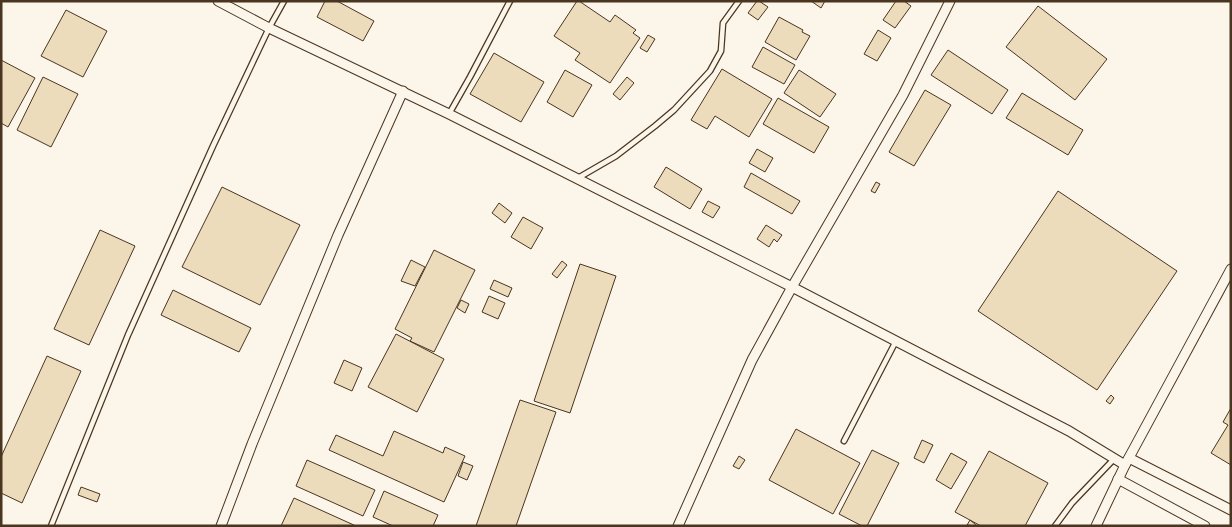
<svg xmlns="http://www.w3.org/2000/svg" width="1232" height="527" viewBox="0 0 1232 527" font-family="'IBM Plex Serif',serif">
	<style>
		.building { fill: #ecdcbc; stroke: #4a3520 }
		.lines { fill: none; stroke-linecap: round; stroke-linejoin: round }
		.lane-casing { stroke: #4a3520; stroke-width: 7 }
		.street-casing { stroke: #4a3520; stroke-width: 11 }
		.lane { stroke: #fbf6e9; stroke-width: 4.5 }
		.street { stroke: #fbf6e9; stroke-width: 9 }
	</style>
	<rect width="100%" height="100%" fill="#fbf6e9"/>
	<g class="building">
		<path d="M325 1H337L374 21 363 41 317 17Z"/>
		<path d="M577 1H579L610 22 615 15 636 30 633 33 640 38 610 83 575 60 580 53 554 36Z"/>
		<path d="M757 1H759L768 7 758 20 748 13Z"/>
		<path d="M811 1H825L821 8Z"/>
		<path d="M896 1H904L911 6 895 28 883 20Z"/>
		<path d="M1038 6 1107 59 1075 100 1006 47Z"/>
		<path d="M66 10 107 31 83 77 41 56Z"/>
		<path d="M779 17 803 30 802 32 810 36 796 60 765 42Z"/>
		<path d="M878 30 891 38 877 61 864 54Z"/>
		<path d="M648 35 655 39 647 52 640 48Z"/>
		<path d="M763 47 795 65 784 84 752 67Z"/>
		<path d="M948 50 1008 90 992 114 931 75Z"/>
		<path d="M494 53 544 82 521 122 470 94Z"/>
		<path d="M1 60 35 78 8 127 1 123Z"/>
		<path d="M722 69 772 99 749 137 715 116 707 129 691 120Z"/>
		<path d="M565 70 592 85 573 117 547 102Z"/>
		<path d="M799 70 836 94 820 117 784 93Z"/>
		<path d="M43 77 78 94 51 147 17 130Z"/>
		<path d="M627 77 634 83 620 100 613 94Z"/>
		<path d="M925 90 951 105 914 166 889 152Z"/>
		<path d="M1022 93 1083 130 1068 155 1006 118Z"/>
		<path d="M778 98 829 127 814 153 763 124Z"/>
		<path d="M757 149 773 158 765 172 749 163Z"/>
		<path d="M666 167 702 189 690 209 654 187Z"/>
		<path d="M751 173 800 201 792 214 744 187Z"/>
		<path d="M876 182 880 184 875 193 871 191Z"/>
		<path d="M222 187 300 225 260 305 182 267Z"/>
		<path d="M1058 191 1177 271 1097 390 978 311Z"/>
		<path d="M708 201 720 207 713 218 702 212Z"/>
		<path d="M499 203 512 213 505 223 492 213Z"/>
		<path d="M523 217 543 228 531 249 511 237Z"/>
		<path d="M766 225 782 235 777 242 774 239 769 247 757 239Z"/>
		<path d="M100 230 135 246 89 345 54 329Z"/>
		<path d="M434 250 475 270 434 352 410 341 412 338 395 329Z"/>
		<path d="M411 260 425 267 415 286 401 281Z"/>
		<path d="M562 261 567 265 557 278 552 274Z"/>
		<path d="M580 264 616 276 570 413 534 401Z"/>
		<path d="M494 280 512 288 508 297 490 289Z"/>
		<path d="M173 290 251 328 239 352 161 315Z"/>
		<path d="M489 296 505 303 498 319 482 312Z"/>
		<path d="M461 300 469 304 465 313 457 308Z"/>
		<path d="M396 334 444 359 417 412 368 387Z"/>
		<path d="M47 356 81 371 22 503 1 493V457Z"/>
		<path d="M344 360 362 368 352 391 334 383Z"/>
		<path d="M1111 395 1114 398 1110 404 1106 401Z"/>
		<path d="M520 400 556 412 516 526H476Z"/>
		<path d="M1231 408V465L1211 453 1228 425 1223 422Z"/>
		<path d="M796 429 860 463 833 514 769 480Z"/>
		<path d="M394 431 443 453 445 447 465 456 444 502 329 450 336 435 383 456Z"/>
		<path d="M922 440 933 445 924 463 914 458Z"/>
		<path d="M872 450 899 463 867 526H862L839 514Z"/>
		<path d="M989 451 1048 483 1025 526H981L955 512Z"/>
		<path d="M951 453 967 462 951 489 936 480Z"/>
		<path d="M739 456 745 460 739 469 733 466Z"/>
		<path d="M307 460 375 490 363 516 296 486Z"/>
		<path d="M463 462 473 466 467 480 458 476Z"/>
		<path d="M81 487 100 494 97 502 78 495Z"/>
		<path d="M384 491 438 515 433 526H393L373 517Z"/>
		<path d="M294 498 356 526H281Z"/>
		<path d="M970 520 976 525V526L967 525Z"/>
	</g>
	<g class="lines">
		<g class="lane-casing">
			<g id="lane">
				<path d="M449 114 470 77 510 1"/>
				<path d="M578 178 616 156 655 126 674 110 710 71 721 51 723 23 739 1"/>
				<path d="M844 441 896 341"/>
				<path d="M51 526 128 335 213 146 269 28 284 1"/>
				<path d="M1055 526 1072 503 1114 459"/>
			</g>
		</g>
		<g class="street-casing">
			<g id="street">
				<path d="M218 1 269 28 449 114 792 287 1069 431 1125 465"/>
				<path d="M1129 458 1231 510"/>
				<path d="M1118 479 1205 526"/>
				<path d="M221 526 252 444 338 235 403 91"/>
				<path d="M678 526 752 360 792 287 903 95 950 1"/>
				<path d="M1096 526 1125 465 1231 269"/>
			</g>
		</g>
		<use href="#lane" class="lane"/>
		<use href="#street" class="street"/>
	</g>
	<rect width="1232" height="527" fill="none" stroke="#4a3520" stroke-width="5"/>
</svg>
